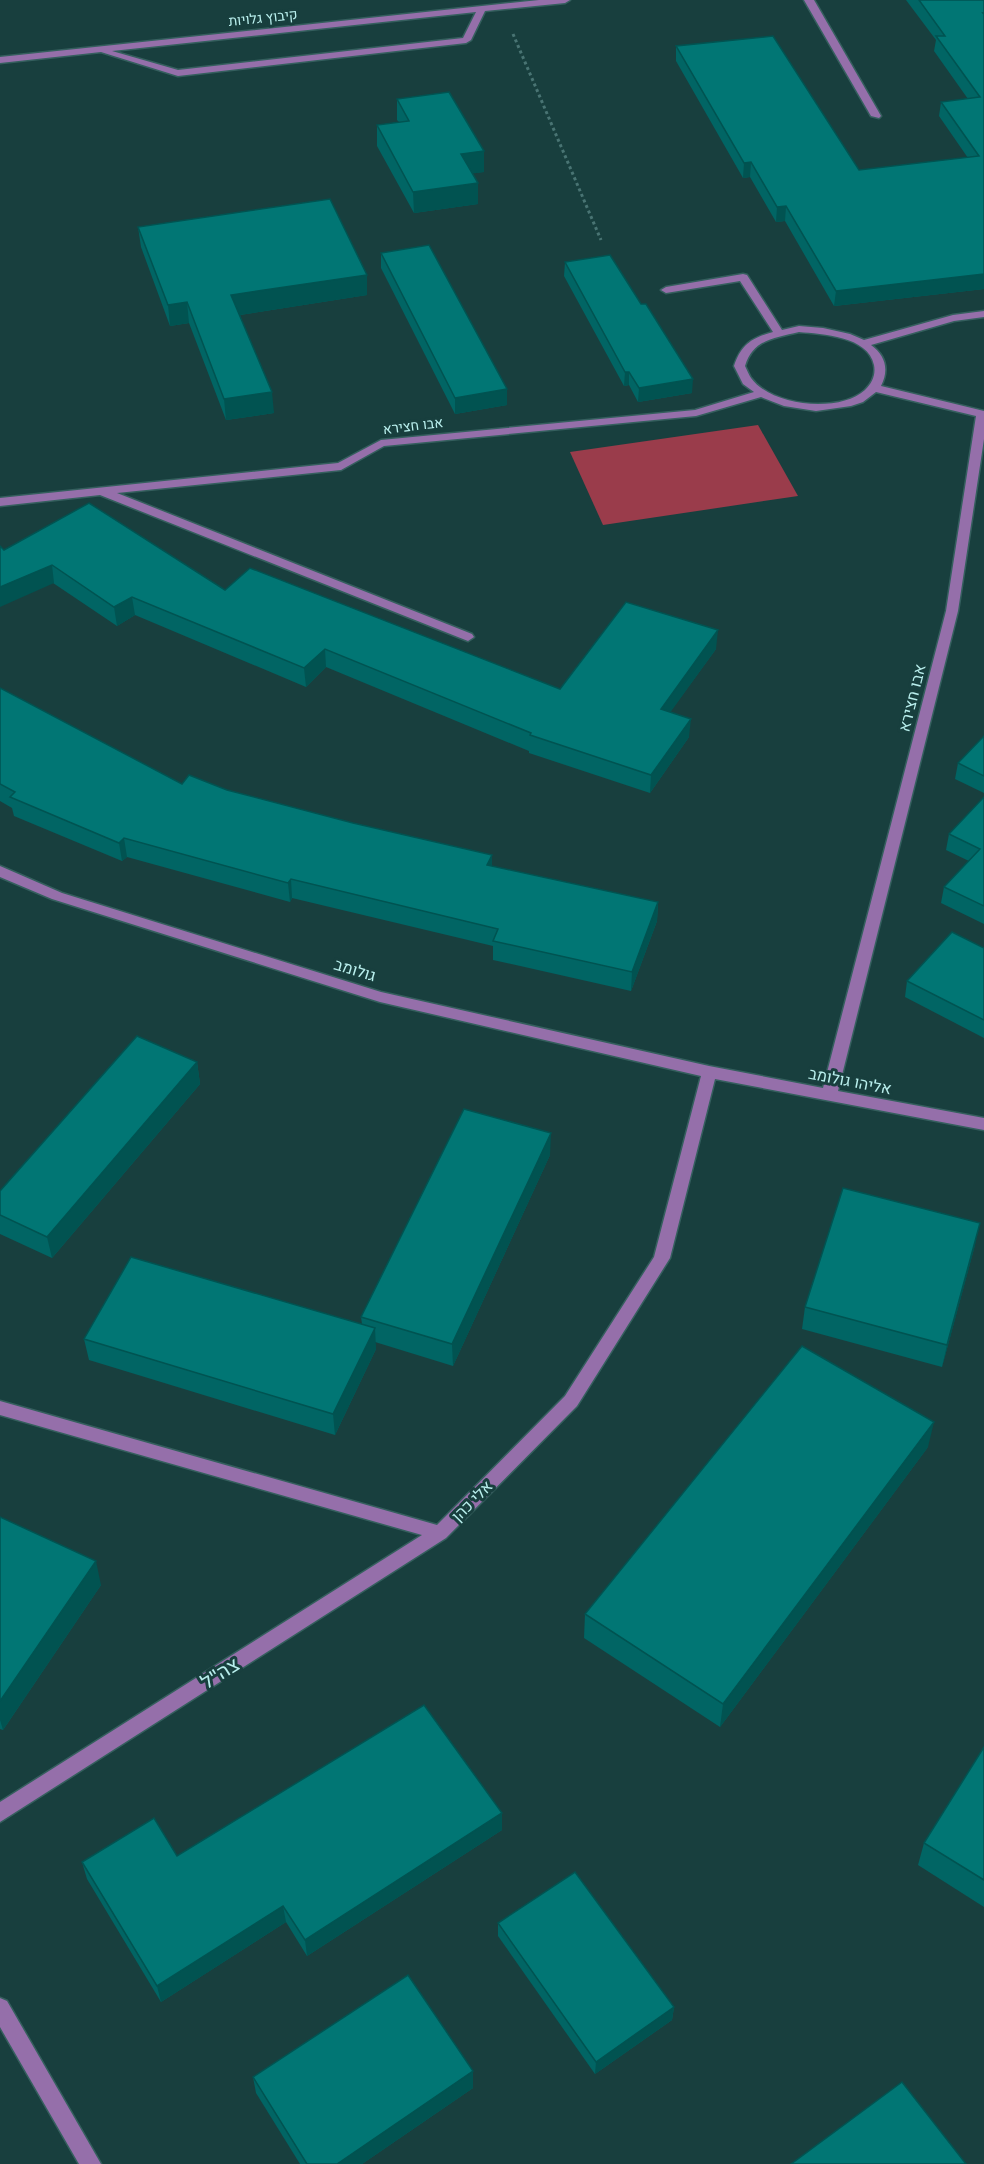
<svg xmlns="http://www.w3.org/2000/svg" width="984" height="2164" viewBox="0 0 984 2164" font-family="'Fira Sans',Heebo,sans-serif">
	<style>
		.green { fill: #9a3c4b }
		.lines { fill: none; stroke-linecap: round; stroke-linejoin: round }
		.minor-casing { stroke: #355f5e; stroke-width: 3 }
		.path { stroke: #497473; stroke-width: 3; stroke-dasharray: 3 3; stroke-linecap: butt }
		.minor { fill: #956faa; fill-rule: evenodd }
		.wall { fill: #016564 }
		.shaded-wall { fill: #015351 }
		.building { fill: #017674; stroke: #015351; stroke-width: 1.5 }
		.labels { text-anchor: middle; dominant-baseline: central; stroke-width: 6; stroke-linejoin: round; paint-order: stroke }
		.far-street-label { font-size: 14px; fill: #b9efed; stroke: #183f3e }
		.street-label { font-size: 16px; fill: #b9efed; stroke: #183f3e }
		.near-street-label { font-size: 20px; fill: #b9efed; stroke: #183f3e }
	</style>
	<rect width="100%" height="100%" fill="#183f3e"/>
	<path class="green" d="M758 425 798 496 603 525 570 452Z"/>
	<g class="lines">
		<g class="minor-casing">
			<g id="minor">
				<path d="M539 0H570L565 3 485 11 471 40 466 43 178 76 101 52 0 63V57ZM476 12 463 38 178 70 112 51Z"/>
				<path d="M804 0H814L881 116 879 118 871 116Z"/>
				<path d="M743 274 747 275 782 330 799 326 823 328 850 334 864 340 953 315 984 311V317L954 321 871 345C886 356 889 370 881 386L984 411V439L958 611 838 1091 984 1118V1130L715 1079 670 1258 577 1406 446 1538 0 1822V1802L422 1535 0 1415V1401L437 1525 565 1396 654 1257 701 1076 380 1002 52 899 0 877V866L62 893 381 992 709 1066 823 1088 946 611 976 416 876 392 863 402 851 406 816 411 784 406 761 397 696 416 384 446 341 470 117 493 472 634 474 637 468 641 100 495 0 506V498L338 463 381 440 695 410 754 392 743 384 734 366C741 345 751 338 773 332L740 281 666 293 661 290 666 287ZM799 332C822 334 868 336 874 365 876 375 872 383 865 390 840 413 772 407 751 378 749 375 747 370 745 366 753 339 775 338 799 332Z"/>
				<path d="M0 1998 7 2001 101 2164H79L0 2027Z"/>
			</g>
		</g>
		<path class="path" d="M513 34 601 240"/>
		<use href="#minor" class="minor"/>
	</g>
	<g class="wall">
		<path d="M906 0H984V289L834 306 785 221 776 222 750 177 743 178 676 61V46L859 170 968 158 939 116 941 102 968 99 934 51 936 40Z"/>
		<path d="M397 99 484 172 472 173 478 204 414 213 377 146V125L399 122 397 120Z"/>
		<path d="M138 227 367 295 240 315 274 413 226 420 189 323 170 326 141 247Z"/>
		<path d="M381 253 507 405 455 414 381 268Z"/>
		<path d="M565 262 641 304 692 393 638 402 629 385 624 386 564 276Z"/>
		<path d="M4 550 225 590 560 689 716 649 670 712 689 737 650 793 529 753V751L326 667 306 687 135 615 117 626Z"/>
		<path d="M0 688 182 784 227 790 492 866 658 902 657 921 631 991 493 960V946L292 898 290 902 127 857 122 861 14 816 12 808 0 801Z"/>
		<path d="M984 736V793L955 779 958 763Z"/>
		<path d="M984 797V924L941 903 944 887 969 861 946 850 949 834Z"/>
		<path d="M984 948V1038L905 997 907 981Z"/>
		<path d="M197 1062 200 1084 52 1258 0 1234V1215Z"/>
		<path d="M550 1155 453 1366 375 1342 376 1349 335 1435 89 1360 84 1339 362 1324 361 1317Z"/>
		<path d="M975 1245 942 1367 802 1329 805 1307Z"/>
		<path d="M928 1447 720 1727 584 1638 585 1614Z"/>
		<path d="M0 1517 101 1585 3 1730 0 1729Z"/>
		<path d="M984 1747V1907L918 1865 924 1843Z"/>
		<path d="M502 1813V1830L307 1956 286 1922 161 2002 87 1879 82 1862 177 1856Z"/>
		<path d="M498 1923 674 2007 672 2020 595 2074 498 1936Z"/>
		<path d="M253 2077 473 2088 362 2164H300L256 2093Z"/>
	</g>
	<g class="shaded-wall">
		<path d="M484 151V172L461 175V154Z"/>
		<path d="M751 162 750 177 743 178 744 163Z"/>
		<path d="M478 183V204L414 213 413 192Z"/>
		<path d="M786 206 785 221 776 222 777 207Z"/>
		<path d="M984 274V289L834 306 836 291Z"/>
		<path d="M367 275V295L233 316 231 295Z"/>
		<path d="M187 302 189 323 170 326 168 305Z"/>
		<path d="M625 372H629V385L624 386Z"/>
		<path d="M693 379 692 393 638 402 639 388Z"/>
		<path d="M507 389V405L455 414V398Z"/>
		<path d="M272 392 274 413 226 420 224 399Z"/>
		<path d="M52 565 54 583 0 607V587Z"/>
		<path d="M132 597 135 615 117 626 114 607Z"/>
		<path d="M718 630 716 649 659 728 661 709Z"/>
		<path d="M325 649 326 667 306 687 304 668Z"/>
		<path d="M691 719 689 737 650 793 651 775Z"/>
		<path d="M124 838 127 857 122 861 119 843Z"/>
		<path d="M492 855V874L487 865Z"/>
		<path d="M291 879 292 898 290 902 288 883Z"/>
		<path d="M658 902 657 921 631 991 632 972Z"/>
		<path d="M197 1062 200 1084 52 1258 47 1237Z"/>
		<path d="M551 1133 550 1155 453 1366 452 1344Z"/>
		<path d="M980 1223 975 1245 942 1367 947 1345Z"/>
		<path d="M375 1328 376 1349 335 1435 333 1414Z"/>
		<path d="M934 1422 928 1447 720 1727 723 1704Z"/>
		<path d="M96 1561 101 1585 3 1730 0 1720V1701Z"/>
		<path d="M502 1813V1830L307 1956 305 1940Z"/>
		<path d="M283 1906 286 1922 161 2002 157 1986Z"/>
		<path d="M674 2007 672 2020 595 2074 596 2062Z"/>
		<path d="M473 2071V2088L362 2164H337Z"/>
	</g>
	<g class="building">
		<path d="M919 0H984V13H983L984 14V274L836 291 786 206 777 207 751 162 744 163 676 46 773 36 859 170 979 156 941 102 980 97 936 36H945Z"/>
		<path d="M449 92 484 151 461 154 478 183 413 192 377 125 409 121 397 99Z"/>
		<path d="M330 199 367 275 231 295 272 392 224 399 187 302 168 305 138 227Z"/>
		<path d="M429 245 507 389 455 398 381 253Z"/>
		<path d="M610 255 641 304H646L693 379 639 388 629 372H625L565 262Z"/>
		<path d="M89 503 225 590 250 568 560 689 626 602 718 630 661 709 691 719 651 775 530 735 531 733 325 649 304 668 132 597 114 607 52 565 0 587V546L4 550Z"/>
		<path d="M0 688 182 784 189 775 227 790 353 823 492 855 487 865 658 902 632 972 493 941 498 929 291 879 288 883 124 838 119 843 10 797 15 792 0 784Z"/>
		<path d="M984 736V776L958 763Z"/>
		<path d="M984 797V906L944 887 980 849 949 834Z"/>
		<path d="M952 932 984 948V1020L907 981Z"/>
		<path d="M137 1036 197 1062 47 1237 0 1215V1191Z"/>
		<path d="M464 1109 551 1133 452 1344 361 1317Z"/>
		<path d="M843 1188 980 1223 947 1345 805 1307Z"/>
		<path d="M131 1257 375 1328 333 1414 84 1339Z"/>
		<path d="M802 1346 934 1422 723 1704 585 1614Z"/>
		<path d="M0 1517 96 1561 0 1701Z"/>
		<path d="M424 1705 502 1813 305 1940 283 1906 157 1986 82 1862 154 1818 177 1856Z"/>
		<path d="M984 1747V1880L924 1843Z"/>
		<path d="M575 1872 674 2007 596 2062 498 1923Z"/>
		<path d="M408 1975 473 2071 337 2164H307L253 2077Z"/>
		<path d="M902 2082 966 2164H791Z"/>
	</g>
	<g class="labels">
		<g class="far-street-label">
			<text transform="translate(263 18) rotate(-6)">קיבוץ גלויות</text>
			<text transform="translate(413 426) rotate(-7)">אבו חצירא</text>
		</g>
		<g class="street-label">
			<text transform="translate(912 698) rotate(-76)">אבו חצירא</text>
			<text transform="translate(355 970) rotate(17)">גולומב</text>
			<text transform="translate(850 1081) rotate(11)">אליהו גולומב</text>
			<text transform="translate(472 1501) rotate(-45)">אלי כהן</text>
		</g>
		<g class="near-street-label">
			<text transform="translate(220 1673) rotate(-32)">צה"ל</text>
		</g>
	</g>
</svg>
